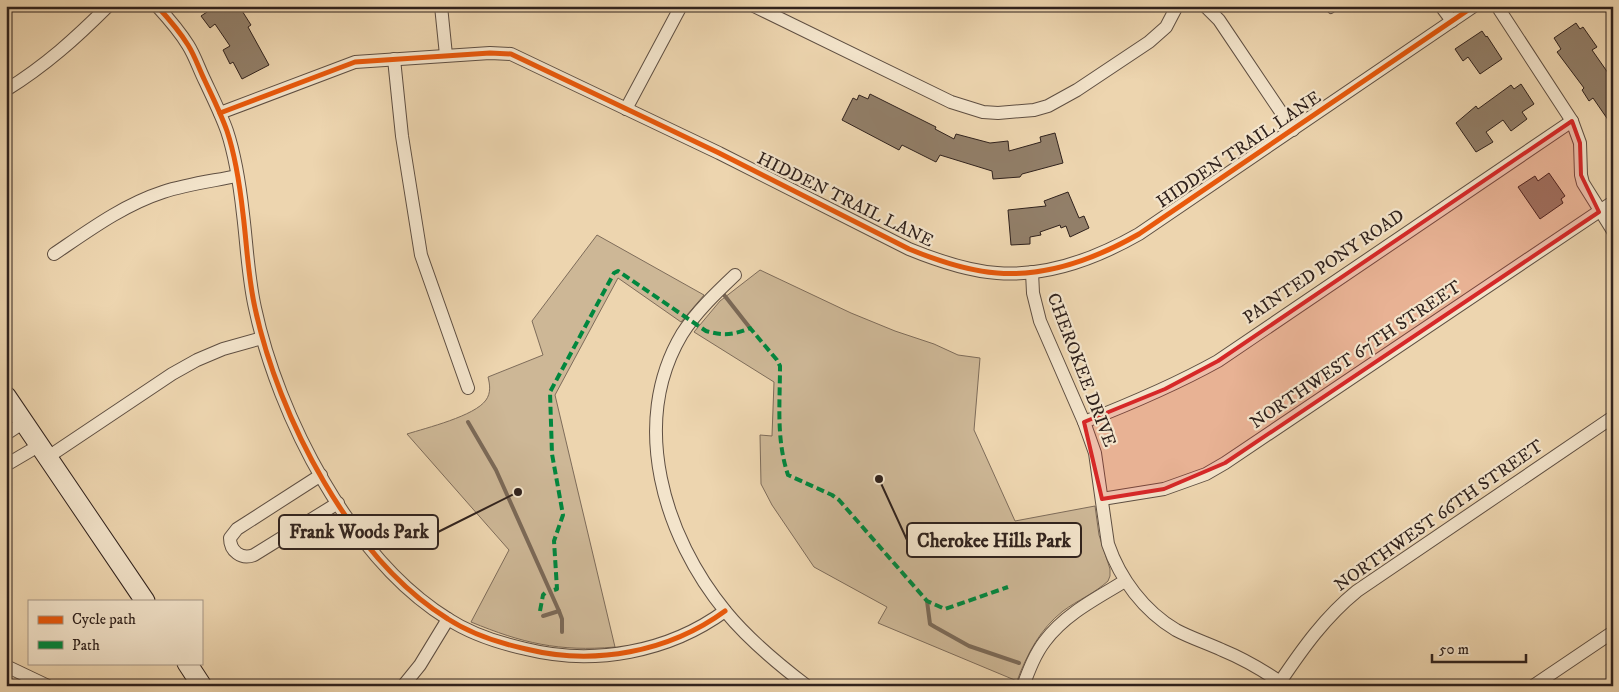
<svg xmlns="http://www.w3.org/2000/svg" width="1619" height="692" viewBox="0 0 1619 692" font-family="'IM FELL DW Pica',serif">
	<style>
		.green { fill: #cdb796; stroke: #7e6c5a }
		.lines { fill: none; stroke-linecap: round; stroke-linejoin: round }
		.stream { stroke: #7b6957; stroke-width: 4 }
		.building { fill: #927f69; stroke: #30221d }
		.service-casing { stroke: #5f4f42; stroke-width: 8 }
		.minor-casing { stroke: #5f4f42; stroke-width: 14 }
		.secondary-casing { stroke: #30221d; stroke-width: 21 }
		.service { stroke: #f3e4cb; stroke-width: 6 }
		.minor { stroke: #f3e4cb; stroke-width: 12 }
		.secondary { stroke: #f3e4cb; stroke-width: 19 }
		.quiet { stroke: #00873e; stroke-width: 4; stroke-dasharray: 8 4; stroke-linecap: butt }
		.cycleway-casing { stroke: #f3e4cb; stroke-width: 8 }
		.cycleway { stroke: #e8590c; stroke-width: 5 }
		.marked { fill: #d62828; fill-opacity: 0.2; stroke: #d62828; stroke-width: 4; stroke-linejoin: round }
		.labels { text-anchor: middle; dominant-baseline: central; stroke-width: 4.5; stroke-linejoin: round; paint-order: stroke }
		.street-label { font-size: 18px; fill: #30221d; stroke: #f3e4cb }
		.leader { fill: none; stroke: #30221d; stroke-width: 2 }
		.callout-dot { fill: #30221d; stroke: #f3e4cb; stroke-width: 2 }
		.callout { fill: #f3e4cb; stroke: #30221d; stroke-width: 2 }
		.callout-label { font-size: 19px; text-anchor: middle; font-weight: bold; fill: #30221d }
	</style>
	<rect width="100%" height="100%" fill="#edd5af"/>
	<filter id="stains"><feTurbulence type="fractalNoise" baseFrequency=".004" numOctaves="4"/><feColorMatrix values="0 0 0 0 .2 0 0 0 0 .09 0 0 0 0 .02 0 0 0 .5 -.17"/></filter>
	<radialGradient id="worn" r=".72"><stop offset=".6" stop-color="#630" stop-opacity="0"/><stop offset="1" stop-color="#630" stop-opacity=".3"/></radialGradient>
	<g class="green">
		<path d="M597 235 704 295 681 322 618 278 555 395 615 647C559 652 522 643 471 622L509 550 407 434C426 428 475 416 486 400 491 393 490 385 488 377L543 355 532 321Z"/>
		<path d="M760 270 851 313 895 331 934 344 958 355 980 358 974 430 1015 521 1095 506 1099 535 1110 569V576L1108 581C1095 593 1078 600 1063 611 1040 629 1027 654 1017 681L878 623 887 607 814 567 772 505 761 484 760 435 772 436 774 382 694 332 720 301Z"/>
	</g>
	<g class="lines">
		<g class="stream">
			<path d="M721 291 750 328"/>
			<path d="M468 422 496 470 559 611 562 619V632"/>
			<path d="M927 601 930 624 935 627 969 646 1019 663"/>
			<path d="M543 616 559 611"/>
		</g>
	</g>
	<g class="building">
		<path d="M216 6H239L251 25 248 27 269 65 242 79 233 62 230 64 223 50 230 46 215 24 210 28 201 16Z"/>
		<path d="M1576 23 1580 29 1583 27 1597 47 1592 50 1613 80V127L1593 98 1589 101 1582 90 1584 88 1557 52 1561 49 1554 38Z"/>
		<path d="M1482 31 1486 37 1487 36 1502 59 1480 74 1468 57 1463 61 1455 49Z"/>
		<path d="M1521 84 1534 104 1522 112 1527 119 1511 131 1503 120 1486 132 1493 142 1476 152 1456 123 1476 106 1478 109 1511 85 1514 89Z"/>
		<path d="M870 94 936 127 935 129 954 139 956 134 990 143 1008 141 1009 151 1041 142 1040 137 1055 133 1063 163 1022 174 1020 177 993 179 992 171 940 155 936 162 902 145 899 150 842 120 853 98 857 100 859 95 868 99Z"/>
		<path d="M1549 173 1565 196 1561 199 1563 203 1540 219 1518 187 1535 176 1538 181Z"/>
		<path d="M1068 192 1079 218 1084 216 1089 228 1070 237 1066 226 1061 228 1060 225 1040 232 1041 235 1030 237V244L1011 245 1008 210 1046 206 1044 201Z"/>
	</g>
	<g class="lines">
		<g class="service-casing">
			<path id="service" d="M1331 10 1336 6"/>
		</g>
		<g class="minor-casing">
			<g id="minor">
				<path d="M157 6C168 18 180 32 188 45 195 56 199 69 205 81 213 98 221 114 227 131 236 158 240 187 243 214 247 246 248 277 255 308 278 416 351 559 448 619 471 634 499 643 526 649 594 666 669 652 725 611"/>
				<path d="M441 6 446 55"/>
				<path d="M754 6 951 102 983 112 998 113 1034 110 1048 106 1077 90 1149 42 1166 27 1177 6"/>
				<path d="M1205 6 1219 20 1293 130"/>
				<path d="M1441 6 1452 21"/>
				<path d="M1497 6 1572 121 1580 143 1581 175 1583 183 1613 231"/>
				<path d="M394 59 402 136 421 255 468 388"/>
				<path d="M6 90C45 66 76 38 108 6"/>
				<path d="M626 109 681 6"/>
				<path d="M220 113 355 62 490 53 511 54 719 153 909 249C936 260 967 271 997 273 1046 277 1097 258 1139 234L1474 6"/>
				<path d="M54 254C88 231 123 205 163 192 187 184 213 181 237 176"/>
				<path d="M1032 272 1033 293 1040 321 1084 422 1095 453 1108 544C1120 579 1144 611 1176 630 1191 638 1207 643 1222 650 1244 659 1266 672 1286 686"/>
				<path d="M735 275C716 293 696 312 682 334 629 423 664 537 726 612 749 640 778 664 807 686"/>
				<path d="M1084 422C1130 404 1175 385 1218 361L1572 121"/>
				<path d="M6 434 24 422"/>
				<path d="M48 457 172 374 197 360 223 349 262 338"/>
				<path d="M6 465 40 445"/>
				<path d="M321 475 237 529 230 538C230 551 241 560 254 555L338 503"/>
				<path d="M1102 499 1164 489 1206 474 1225 463 1613 202"/>
				<path d="M6 666 48 686"/>
				<path d="M1280 682C1303 648 1325 617 1357 591L1613 417"/>
				<path d="M403 686 420 665 448 619"/>
				<path d="M1023 686C1029 670 1035 654 1045 641 1065 614 1097 598 1125 581"/>
				<path d="M1533 686 1613 632"/>
			</g>
		</g>
		<g class="secondary-casing">
			<g id="secondary">
				<path d="M6 396 145 601"/>
				<path d="M187 663 202 686"/>
			</g>
		</g>
		<use href="#service" class="service"/>
		<use href="#minor" class="minor"/>
		<use href="#secondary" class="secondary"/>
		<g class="quiet">
			<path d="M554 590 557 589 554 541 563 515 552 454 550 392 614 273 618 271 706 331C723 336 734 335 750 328L777 360 780 366C780 403 776 439 788 475L832 495 839 500 927 601 945 609 1008 587"/>
			<path d="M540 611 543 595 545 593"/>
		</g>
		<g class="cycleway-casing">
			<g id="cycleway">
				<path d="M157 6C168 18 180 32 188 45 195 56 199 69 205 81 213 98 221 114 227 131 236 158 240 187 243 214 247 246 248 277 255 308 278 416 351 559 448 619 471 634 499 643 526 649 594 666 669 652 725 611"/>
				<path d="M220 113 355 62 490 53 511 54 719 153 909 249C936 260 967 271 997 273 1046 277 1097 258 1139 234L1474 6"/>
			</g>
		</g>
		<use href="#cycleway" class="cycleway"/>
	</g>
	<path class="marked" d="M1572 121 1580 143 1581 175 1599 212 1225 463 1164 489 1102 499 1084 422 1165 389 1218 361Z"/>
	<g class="labels">
		<g class="street-label">
			<text transform="translate(1239 150) rotate(-34)">HIDDEN TRAIL LANE</text>
			<text transform="translate(845 200) rotate(26)">HIDDEN TRAIL LANE</text>
			<text transform="translate(1324 267) rotate(-34)">PAINTED PONY ROAD</text>
			<text transform="translate(1356 355) rotate(-34)">NORTHWEST 67TH STREET</text>
			<text transform="translate(1081 370) rotate(69)">CHEROKEE DRIVE</text>
			<text transform="translate(1439 516) rotate(-35)">NORTHWEST 66TH STREET</text>
		</g>
	</g>
	<path class="leader" d="M518 492L438 532M879 479L907 540"/>
	<g class="callout-dot">
		<circle cx="518" cy="492" r="5"/>
		<circle cx="879" cy="479" r="5"/>
	</g>
	<g class="callout">
		<rect x="279" y="515" width="159" height="34" rx="5"/>
		<rect x="907" y="523" width="174" height="34" rx="5"/>
	</g>
	<g class="callout-label">
		<text x="359" y="538">Frank Woods Park</text>
		<text x="994" y="547">Cherokee Hills Park</text>
	</g>
	<rect width="1619" height="692" fill="none" stroke="#edd5af" stroke-width="25"/>
	<rect x="8" y="8" width="1604" height="677" fill="none" stroke="#30221d" stroke-width="2.5"/>
	<rect x="12" y="12" width="1594" height="667" fill="none" stroke="#30221d"/>
	<rect x="28" y="600" width="175" height="65" fill="#f3e4cb" stroke="#a59685"/>
	<rect x="38" y="616" width="25" height="8" fill="#e8590c" stroke="#a59685"/>
	<text x="72" y="624" font-size="15" fill="#30221d">Cycle path</text>
	<rect x="38" y="641" width="25" height="8" fill="#00873e" stroke="#a59685"/>
	<text x="72" y="650" font-size="15" fill="#30221d">Path</text>
	<path d="M1432 654v8h94v-8" fill="none" stroke="#30221d" stroke-width="2.5"/>
	<text x="1439" y="654" font-size="15" fill="#30221d" stroke="#f3e4cb" stroke-width="4" paint-order="stroke">50 m</text>
	<rect width="100%" height="100%" filter="url(#stains)"/>
	<rect width="100%" height="100%" fill="url(#worn)"/>
</svg>
